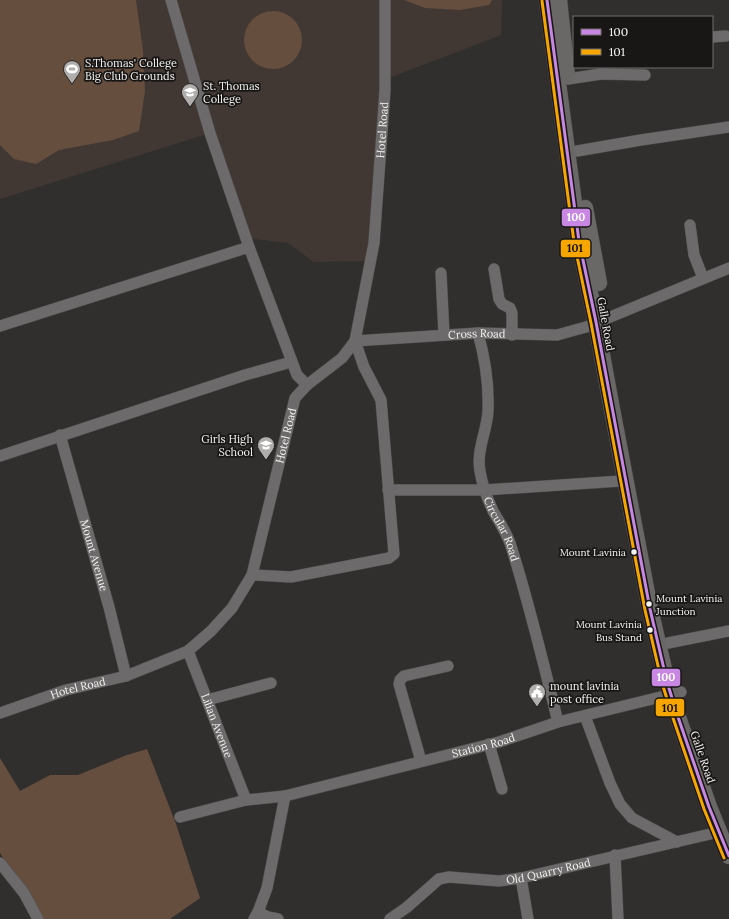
<svg xmlns="http://www.w3.org/2000/svg" width="729" height="919" viewBox="0 0 729 919" font-family="Lora,serif">
	<style>
		.built { fill: #413834 }
		.green { fill: #664e3e }
		.lines { fill: none; stroke-linecap: round; stroke-linejoin: round }
		.minor-casing { stroke: #4c4a49; stroke-width: 12 }
		.highway-casing { stroke: #4c4a49; stroke-width: 17 }
		.minor { stroke: #6c6a6a; stroke-width: 11 }
		.highway { stroke: #696867; stroke-width: 16 }
		.bus-1-casing { stroke: #191716; stroke-width: 6 }
		.bus-2-casing { stroke: #191716; stroke-width: 6 }
		.bus-1 { stroke: #c787e3; stroke-width: 3 }
		.bus-2 { stroke: #f7a600; stroke-width: 3 }
		.bus-dot { fill: #f5f3f1; stroke: #191716; stroke-width: 1.5 }
		.labels { text-anchor: middle; dominant-baseline: central; stroke-width: 3.5; stroke-linejoin: round; paint-order: stroke }
		.bus-label { font-size: 10px; fill: #f5f3f1; stroke: #191716; text-anchor: end }
		.poi-label { font-size: 11px; fill: #f5f3f1; stroke: #191716; text-anchor: start }
		.street-label { font-size: 11px; fill: #f5f3f1; stroke: #191716 }
		.line-badge { stroke: #191716; stroke-width: 1.5 }
		.badge-label { font-size: 11px; text-anchor: middle; font-weight: bold; fill: #fff }
		.pale-badge-label { font-size: 11px; text-anchor: middle; font-weight: bold; fill: #111 }
	</style>
	<rect width="100%" height="100%" fill="#312f2d"/>
	<path class="built" d="M0 0H502L501 35 381 81 367 261 314 262 288 243 246 238 210 133 0 199Z"/>
	<g class="green">
		<path d="M0 0H136L143 51 145 91 139 131 113 140 59 150 36 164 14 159 0 145Z"/>
		<path d="M404 0H492L489 5 460 10 425 8Z"/>
		<circle cx="273" cy="40" r="29"/>
		<path d="M147 749 176 824 200 898 170 919H41L0 853V758L20 791 50 775H78L127 755Z"/>
	</g>
	<g class="lines">
		<g class="minor-casing">
			<g id="minor">
				<path d="M171 0 210 133 249 247 297 375 307 385"/>
				<path d="M712 37 726 36"/>
				<path d="M568 79 601 74 645 75"/>
				<path d="M577 151 641 140 729 127"/>
				<path d="M690 225 694 255 703 278"/>
				<path d="M494 269 499 299 502 304 510 308 512 313V335"/>
				<path d="M441 273 444 335"/>
				<path d="M0 326 249 247"/>
				<path id="s1" d="M478 333C485 358 489 385 488 411 487 431 476 451 480 471 482 484 487 498 493 511 499 521 506 532 510 543 529 602 543 662 558 722"/>
				<path id="s2" d="M355 341 478 333 557 335 586 327 729 268"/>
				<path id="s3" d="M60 435 109 607 126 676"/>
				<path d="M0 456 245 375 291 362"/>
				<path d="M388 490H485L621 481"/>
				<path d="M252 575 291 577 389 558 394 554 381 400 364 367 355 341"/>
				<path d="M668 643 729 631"/>
				<path id="s4" d="M188 651 246 800"/>
				<path d="M207 700 271 683"/>
				<path id="s5" d="M0 713 66 690 126 676 188 651 211 631 232 608 252 575 295 398 307 385 342 358 355 341 374 243 385 90V0"/>
				<path d="M585 716 610 783 620 804 632 818 677 842"/>
				<path d="M489 744 502 789"/>
				<path d="M421 761 399 684 400 680 404 676 448 666"/>
				<path id="s6" d="M180 817 246 800 285 796 499 742 558 722 681 692"/>
				<path d="M615 855 618 919"/>
				<path d="M0 863 24 893 38 919"/>
				<path d="M521 878 528 919"/>
				<path d="M258 912 268 917 278 919"/>
				<path d="M254 919 258 912 267 888 285 796"/>
				<path id="s7" d="M390 919 406 908 439 879 449 877 499 881 521 878 719 832"/>
			</g>
		</g>
		<g class="highway-casing">
			<g id="highway">
				<path d="M547 0 579 241 596 322 611 404 650 609 667 682 678 717 709 807 729 856"/>
				<path d="M559 0 567 76"/>
				<path d="M585 208 599 283"/>
			</g>
		</g>
		<use href="#minor" class="minor"/>
		<use href="#highway" class="highway"/>
		<g class="bus-1-casing">
			<path id="bus-1" d="M547 0 579 241 596 322 650 609 667 682 678 717 709 807 729 856"/>
		</g>
		<g class="bus-2-casing">
			<path id="bus-2" d="M542 1 574 242 591 323 645 610 662 683 673 718 704 809 724 858"/>
		</g>
		<use href="#bus-1" class="bus-1"/>
		<use href="#bus-2" class="bus-2"/>
	</g>
	<defs>
		<g id="stadium-pin" transform="scale(0.9)"><path d="M0 17L-7.5 6A9.5 9.5 0 1 1 7.5 6Z" fill="#b0aeac" stroke="#191716"/><path d="M0-5a6.5 5 0 1 0 0 10a6.5 5 0 1 0 0-10ZM-3.5-1.8h7v3.6h-7Z" fill="#fff"/></g>
		<g id="school-pin" transform="scale(0.9)"><path d="M0 17L-7.5 6A9.5 9.5 0 1 1 7.5 6Z" fill="#b0aeac" stroke="#191716"/><path d="M0-5L7-2L0 1L-7-2ZM-4 1L0 2.5L4 1V4Q0 6-4 4Z" fill="#fff"/></g>
		<g id="civic-pin" transform="scale(0.9)"><path d="M0 17L-7.5 6A9.5 9.5 0 1 1 7.5 6Z" fill="#b0aeac" stroke="#191716"/><path d="M-.6-6.5H3V-4.5H.6V-3L4-1V1h2V6H-6V1h2V-1L-.6-3ZM-1.2 2.5V6h2.4V2.5Z" fill="#fff"/></g>
	</defs>
	<g fill-rule="evenodd">
		<use href="#stadium-pin" x="72" y="69"/>
		<use href="#school-pin" x="190" y="92"/>
		<use href="#school-pin" x="266" y="445"/>
		<use href="#civic-pin" x="537" y="692"/>
	</g>
	<g class="bus-dot">
		<circle cx="634" cy="552" r="3.5"/>
		<circle cx="649" cy="604" r="3.5"/>
		<circle cx="650" cy="630" r="3.5"/>
	</g>
	<g class="labels">
		<g class="bus-label">
			<text x="626" y="552">Mount Lavinia</text>
			<text x="656" y="598" text-anchor="start">Mount Lavinia<tspan x="656" dy="13">Junction</tspan></text>
			<text x="642" y="624">Mount Lavinia<tspan x="642" dy="13">Bus Stand</tspan></text>
		</g>
		<g class="poi-label">
			<text x="85" y="63">S.Thomas' College<tspan x="85" dy="13">Big Club Grounds</tspan></text>
			<text x="203" y="86">St. Thomas<tspan x="203" dy="13">College</tspan></text>
			<text x="253" y="439" text-anchor="end">Girls High<tspan x="253" dy="13">School</tspan></text>
			<text x="550" y="686">mount lavinia<tspan x="550" dy="13">post office</tspan></text>
		</g>
		<g class="street-label">
			<text stroke="none"><textPath href="#s5" startOffset="777">Hotel Road</textPath></text>
			<text transform="translate(606 324) rotate(80)">Galle Road</text>
			<text stroke="none"><textPath href="#s2" startOffset="122">Cross Road</textPath></text>
			<text stroke="none"><textPath href="#s5" startOffset="442">Hotel Road</textPath></text>
			<text stroke="none"><textPath href="#s1" startOffset="202">Circular Road</textPath></text>
			<text stroke="none"><textPath href="#s3" startOffset="125">Mount Avenue</textPath></text>
			<text stroke="none"><textPath href="#s5" startOffset="82">Hotel Road</textPath></text>
			<text stroke="none"><textPath href="#s4" startOffset="80">Lilian Avenue</textPath></text>
			<text stroke="none"><textPath href="#s6" startOffset="312">Station Road</textPath></text>
			<text transform="translate(703 757) rotate(71)">Galle Road</text>
			<text stroke="none"><textPath href="#s7" startOffset="174">Old Quarry Road</textPath></text>
		</g>
	</g>
	<g class="line-badge">
		<rect x="561" y="208" width="30" height="19" rx="4" fill="#c787e3"/>
		<rect x="560" y="239" width="31" height="19" rx="4" fill="#f7a600"/>
		<rect x="651" y="668" width="30" height="19" rx="4" fill="#c787e3"/>
		<rect x="655" y="698" width="30" height="19" rx="4" fill="#f7a600"/>
	</g>
	<g class="badge-label">
		<text x="576" y="221">100</text>
		<text x="666" y="681">100</text>
	</g>
	<g class="pale-badge-label">
		<text x="575" y="252">101</text>
		<text x="670" y="712">101</text>
	</g>
	<rect x="573" y="16" width="140" height="52" fill="#191716" stroke="#716f6e"/>
	<rect x="581" y="29" width="20" height="6" fill="#c787e3" stroke="#716f6e"/>
	<text x="609" y="36" font-size="12" fill="#f5f3f1">100</text>
	<rect x="581" y="49" width="20" height="6" fill="#f7a600" stroke="#716f6e"/>
	<text x="609" y="56" font-size="12" fill="#f5f3f1">101</text>
</svg>
